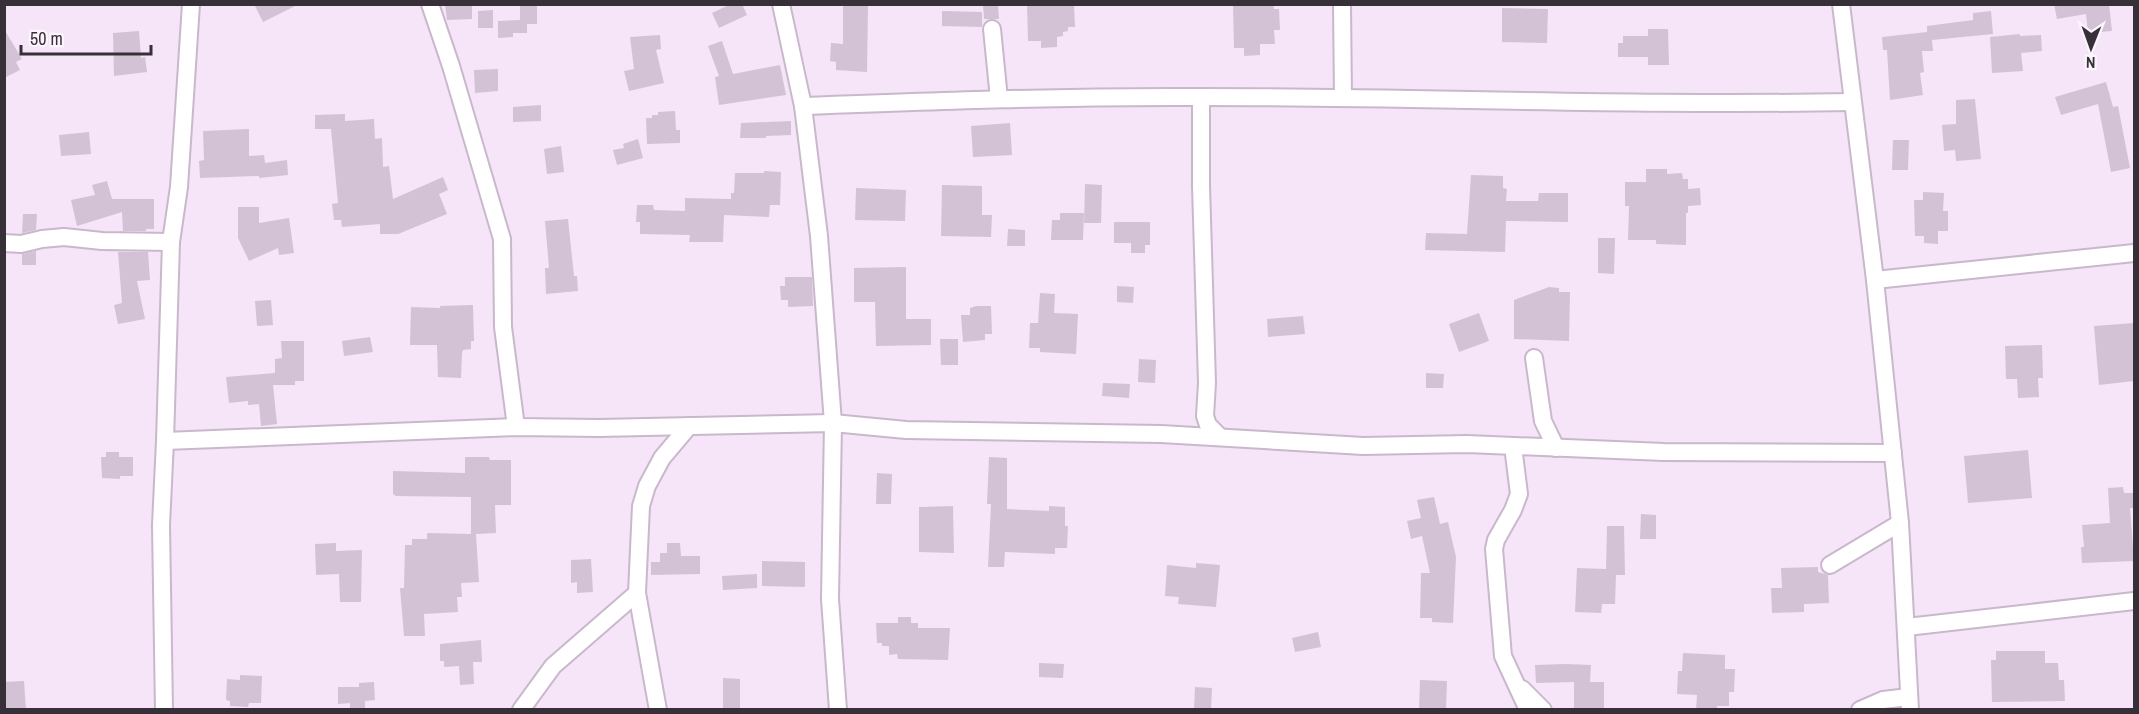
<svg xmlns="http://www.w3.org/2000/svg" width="2139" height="714" viewBox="0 0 2139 714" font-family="'Archivo Narrow',sans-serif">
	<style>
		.building { fill: #d3c2d5 }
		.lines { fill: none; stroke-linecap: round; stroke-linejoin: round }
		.minor-casing { stroke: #c9b8cb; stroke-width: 20 }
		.minor { stroke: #fff; stroke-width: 16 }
	</style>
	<rect width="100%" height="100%" fill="#f6e4f8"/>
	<g class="building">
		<path d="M254 4H299L263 22Z"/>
		<path d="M445 4H472V19L447 20Z"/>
		<path d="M731 4H742L747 15 719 28 712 13Z"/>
		<path d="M843 4H868L867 72 836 70V62L830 61 831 43 843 44Z"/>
		<path d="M983 4H998L999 19H984Z"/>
		<path d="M1027 4H1074L1075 27H1068V31L1063 32V36L1057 37V47L1041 48V41H1028Z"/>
		<path d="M1233 4H1273L1274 9H1279L1280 30H1274L1275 44H1260V55L1244 56V48H1234Z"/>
		<path d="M2054 4H2109L2112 31 2088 33 2086 14 2057 19Z"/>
		<path d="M520 5H537V24H527V33H513V37L498 38V21L520 20Z"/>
		<path d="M1502 8 1548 9 1547 43 1502 42Z"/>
		<path d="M493 10V28H478V11Z"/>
		<path d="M942 11 982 12V27L942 26Z"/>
		<path d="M1991 11 1993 34 1932 40 1933 51H1922L1924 72 1920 73 1923 95 1890 100 1887 50H1883L1882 37 1927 32V26L1973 20V13Z"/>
		<path d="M4 29 22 59 16 62 20 70 4 78Z"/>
		<path d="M1648 29H1668L1669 65H1648V57H1618V43H1623V36H1648Z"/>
		<path d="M139 31 141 58 145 57 147 72 114 76 113 33Z"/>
		<path d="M2020 34V36L2041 35 2042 51 2021 53 2023 71 1992 73 1990 37Z"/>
		<path d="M660 35 661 49 656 50 664 83 629 91 624 71 634 69 630 37Z"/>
		<path d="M722 41 733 74 780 65 786 95 719 105 715 77 719 76 708 46Z"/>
		<path d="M498 69V91L475 93 474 70Z"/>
		<path d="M2106 82 2113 107 2118 106 2130 168 2111 172 2098 104 2061 115 2055 97Z"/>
		<path d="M1975 99 1981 159 1956 161 1955 150 1944 151 1942 125 1956 124V100Z"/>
		<path d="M541 105V121L513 122V107Z"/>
		<path d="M675 111 676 130H680V143L647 144 646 118H652V115H658V112Z"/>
		<path d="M345 114V121L374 119 375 139 382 138 383 167 389 166 393 199 443 177 448 190 439 194 447 214 398 234H380V224L342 227 341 220H334L332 204 338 203 331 129H315V115Z"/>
		<path d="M791 121V135L766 136V138H740L741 123Z"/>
		<path d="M1010 123 1012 155 973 157 971 126Z"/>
		<path d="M249 129V156L264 155 265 163 287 160 288 175 259 178V176L200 178 199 161 204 160 203 131Z"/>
		<path d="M89 132 91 154 61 156 59 135Z"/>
		<path d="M638 139 643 158 617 165 613 150 624 148 623 144Z"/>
		<path d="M1893 140H1909L1908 170H1892Z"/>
		<path d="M561 146 564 172 547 174 544 149Z"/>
		<path d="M1646 169H1667V174L1682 173 1683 179H1688V189L1700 188 1701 205 1688 206V213H1686V245L1656 244V240H1628L1629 206H1625V182H1646Z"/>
		<path d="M764 171 781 172 780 205H770L769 217 724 215 723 242H689L690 235 640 234V222H636L637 205H653L654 210 685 211V198L731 199V193H734L735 173H764Z"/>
		<path d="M1471 175 1503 176V188L1507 189 1506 201H1538L1539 193H1568V222L1506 221 1505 252 1425 250 1426 233 1467 234Z"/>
		<path d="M107 181 112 199H154V229H146V231H123L122 212 77 226 71 200 95 195 92 185Z"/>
		<path d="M1085 184 1102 185 1101 223H1084Z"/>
		<path d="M942 185 982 186V215H992L991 237 941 236Z"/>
		<path d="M856 188 906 190 905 221 855 220Z"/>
		<path d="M1923 192 1944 193 1943 211H1948V231H1938V244L1924 243V236H1915L1914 200H1923Z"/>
		<path d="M238 207H259V223L289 218 294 253 279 255 278 248 249 261 238 238Z"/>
		<path d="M1060 213H1084L1083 240H1051L1052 220H1060Z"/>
		<path d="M23 214H37L36 230 22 233Z"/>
		<path d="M568 219 574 276H577L578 291 546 294 545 268H549L545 221Z"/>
		<path d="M1114 222H1150V245H1145V253H1131V243H1114Z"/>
		<path d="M1008 229 1025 230V246H1007Z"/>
		<path d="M1598 238H1615L1614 274 1598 273Z"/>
		<path d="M36 251V265H22V254Z"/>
		<path d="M118 252H148L150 280 137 281 145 319 118 324 114 305 122 303Z"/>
		<path d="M906 267V319H931V345L876 346 875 302H854V268Z"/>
		<path d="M785 277H812L813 306 788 307V300H781L780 286H785Z"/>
		<path d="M1117 286 1134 287 1133 303 1117 302Z"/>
		<path d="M1549 287 1559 288V292H1570L1569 341 1514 339V300Z"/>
		<path d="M1040 293 1055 294 1054 313 1078 314 1076 354 1040 352V348H1029L1030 323H1038Z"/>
		<path d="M271 300 273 325 257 326 255 301Z"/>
		<path d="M473 305 474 341H471V349L463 350 462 353 461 378 438 377 437 345H410L411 307 440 308V306Z"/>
		<path d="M976 306H991L992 334H985V340L963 342 961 315H970V308Z"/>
		<path d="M1479 313 1489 341 1459 352 1449 324Z"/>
		<path d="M1303 316 1305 334 1268 337 1267 319Z"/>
		<path d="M2134 323V381L2099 385 2094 326Z"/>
		<path d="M370 337 373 352 344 356 342 341Z"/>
		<path d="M940 339H958V365H941Z"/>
		<path d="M281 341H304V381H295V385H273L277 424 261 426 259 404 248 405V401L229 403 226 377 275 373V359L282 358Z"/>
		<path d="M2042 345 2043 378H2038L2039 397 2018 398 2017 379H2006L2005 346Z"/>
		<path d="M1139 359 1156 360 1155 383 1138 382Z"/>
		<path d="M1426 373 1444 374 1443 388H1426Z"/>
		<path d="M1103 383 1130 384 1129 398 1102 396Z"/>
		<path d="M2028 450 2032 498 1968 503 1964 456Z"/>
		<path d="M106 452H119V457H133V476H120V479L102 478 101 457H106Z"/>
		<path d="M465 457H489L490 460H511V505H495L496 533 476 534 479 582 461 583 462 597H457L458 612 424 614 425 636H404L400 588H404L405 545H412V539H427V533L471 534V497L396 496 393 494V471L465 473Z"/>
		<path d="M989 457 1007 458V509L1049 511V506L1065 507V526H1068L1067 548H1055V554L1005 552 1004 567H988L991 504H987Z"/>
		<path d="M877 473 892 474 891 504H876Z"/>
		<path d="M2123 487 2124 493H2134V508H2130L2134 561 2082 563 2081 547H2084L2082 525 2110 523 2108 488Z"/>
		<path d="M1434 497 1440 524 1448 522 1456 557 1453 623 1432 622V618H1420L1421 573H1430L1422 536 1411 539 1407 521 1421 518 1417 500Z"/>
		<path d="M953 506 954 553 919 552V507Z"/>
		<path d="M1641 514 1656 515V539H1640Z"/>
		<path d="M1607 526H1624L1625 575H1616L1615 604H1602L1601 613 1575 612 1577 568 1606 569Z"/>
		<path d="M336 543V551L362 550 361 602H340L339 574 316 575 315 544Z"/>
		<path d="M667 543H680L681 556H700V574L651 575V562H660V553H667Z"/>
		<path d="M591 559 593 592 577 593V582L571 583V560Z"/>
		<path d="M762 561 805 562V587L762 586Z"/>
		<path d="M1196 563 1220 565 1216 607 1178 604 1179 597 1165 596 1167 565 1196 568Z"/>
		<path d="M1818 567V572L1828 575 1829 603 1804 604V612L1772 613 1771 588H1782L1781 568Z"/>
		<path d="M757 574V588L723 590 722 576Z"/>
		<path d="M898 617H911V623H918V628H950L948 660 898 659 897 654 889 655V646H882V643H877L876 623H898Z"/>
		<path d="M1318 632 1321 647 1295 652 1292 638Z"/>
		<path d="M481 640 482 662H473L474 684 460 685 459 666 444 667V661H440V644Z"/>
		<path d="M1996 651H2045V663H2058L2059 680H2064L2065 701 1992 702 1991 660H1996Z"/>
		<path d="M1683 653 1725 655V669H1735L1734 692H1729V706H1717V710H1696L1697 695 1677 694 1678 671H1682Z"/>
		<path d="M1039 663 1064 664 1063 678 1039 677Z"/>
		<path d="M1566 664 1591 665 1590 682H1604V710H1574V682L1536 683 1535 665Z"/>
		<path d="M240 675 262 676 261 703H249L248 707 230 706V701L226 700 227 679 240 680Z"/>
		<path d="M723 678 740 679V710H723Z"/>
		<path d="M1420 680 1447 681 1446 710H1419Z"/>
		<path d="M24 681 26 710H4V682Z"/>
		<path d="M374 682 375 700 365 701V710H350V703L338 704V687H359V683Z"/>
		<path d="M1195 687 1212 688 1211 710H1194Z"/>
	</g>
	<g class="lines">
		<g class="minor-casing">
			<g id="minor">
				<path d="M430 4 451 66 502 239 503 327 516 427"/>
				<path d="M781 4 803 106 819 236 833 423 830 599 838 710"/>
				<path d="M1342 4 1343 98"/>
				<path d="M1841 4 1875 280 1900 523 1910 710"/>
				<path d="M992 29 999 99"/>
				<path d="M1201 97V186L1207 383 1205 416 1208 425 1220 437"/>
				<path d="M803 106C936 101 1070 96 1204 97 1420 97 1636 106 1852 102"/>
				<path d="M4 243 21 244 42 239 64 237 102 241 171 242"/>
				<path d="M1875 280 2134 253"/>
				<path d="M1534 358 1543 421 1556 448"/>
				<path d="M165 441 516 427 599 428 833 423 906 430 1161 434 1363 446 1467 444 1664 452 1893 453"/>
				<path d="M1513 446 1519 494 1513 510 1496 540 1494 549 1503 656 1528 710"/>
				<path d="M1830 565 1900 523"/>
				<path d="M1907 627 2134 601"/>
				<path d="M1522 689 1543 710"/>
				<path d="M164 710 161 525 165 441 171 242 179 187 191 4"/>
				<path d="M521 710 553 666 637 593"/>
				<path d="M658 710 637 593 641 506 647 486 662 458 689 426"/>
				<path d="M1860 710 1883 700 1909 697"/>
			</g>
		</g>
		<use href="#minor" class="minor"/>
	</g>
	<rect width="2139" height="714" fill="none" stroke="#373038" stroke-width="12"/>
	<g transform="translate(2091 48) rotate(181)" stroke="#fdf5fd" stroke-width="4.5" paint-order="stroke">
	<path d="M0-4.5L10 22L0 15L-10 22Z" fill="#373038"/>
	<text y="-9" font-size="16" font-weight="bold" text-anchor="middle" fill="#373038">N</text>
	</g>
	<path d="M21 45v9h130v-9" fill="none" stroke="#373038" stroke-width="3"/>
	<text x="30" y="45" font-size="18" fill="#373038" stroke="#fdf5fd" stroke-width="4.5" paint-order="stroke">50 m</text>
</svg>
